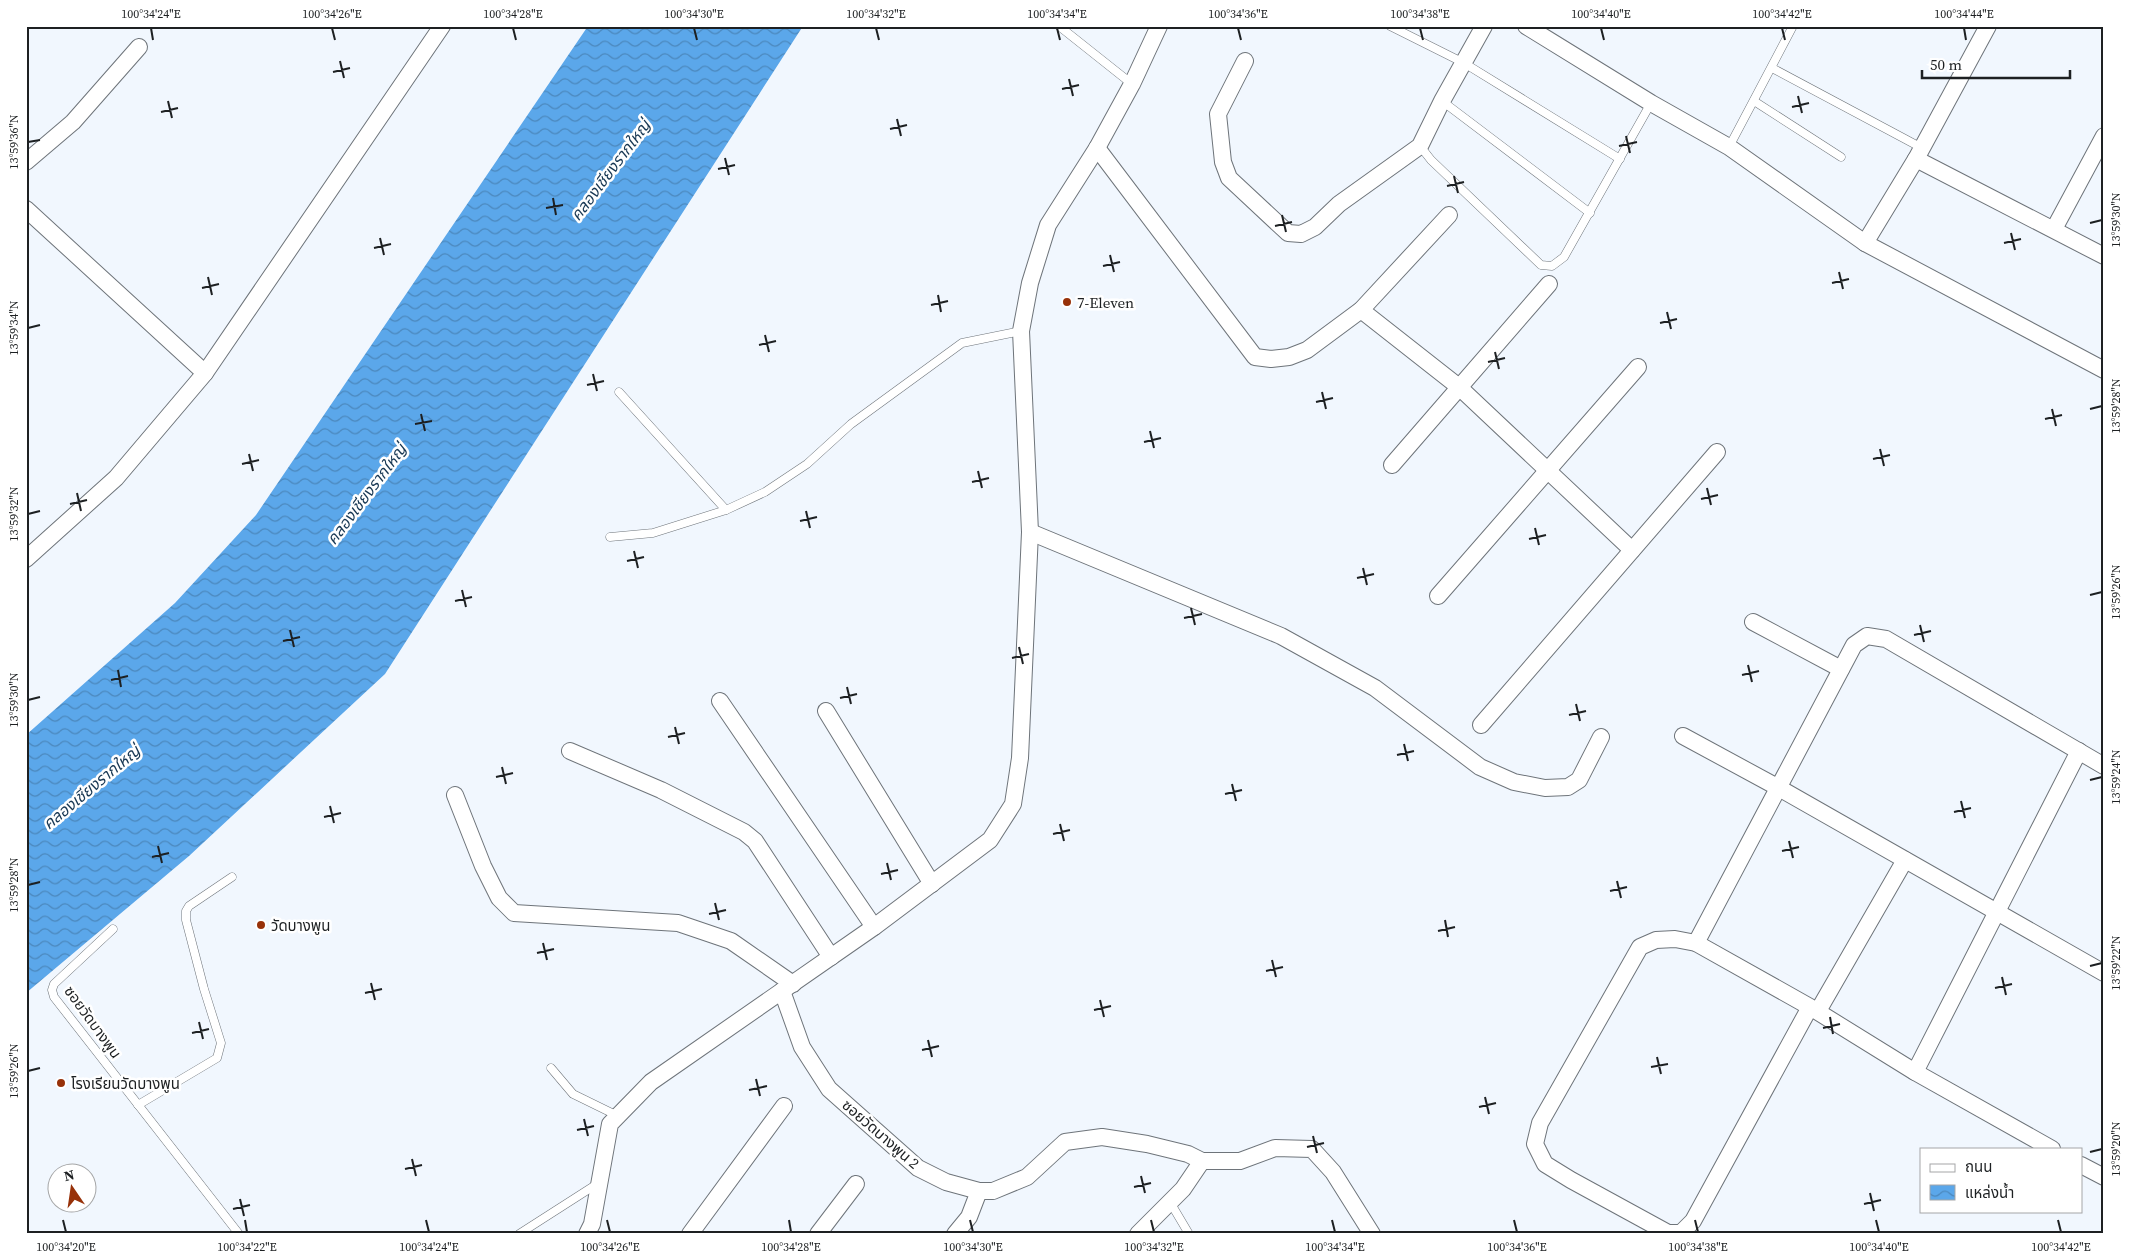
<svg xmlns="http://www.w3.org/2000/svg" width="2130" height="1260" viewBox="0 0 2130 1260" font-family="'Source Serif 4','Noto Sans Thai',serif">
	<style>
		.water { fill: url(#water-waves) }
		.lines { fill: none; stroke-linecap: round; stroke-linejoin: round }
		.lane-casing { stroke: #6e747a; stroke-width: 9 }
		.street-casing { stroke: #6e747a; stroke-width: 18 }
		.lane { stroke: #fff; stroke-width: 8 }
		.street { stroke: #fff; stroke-width: 16 }
		.ticks { fill: none; stroke: #1d2022; stroke-width: 2 }
		.poi-dot { fill: #973109; stroke: #fff; stroke-width: 2 }
		.labels { text-anchor: middle; dominant-baseline: central; stroke-width: 5; stroke-linejoin: round; paint-order: stroke }
		.poi-label { font-size: 15px; fill: #1d2022; stroke: #fff; text-anchor: start }
		.street-label { font-size: 15px; fill: #1d2022; stroke: #fff }
		.water-label { font-size: 16px; font-style: italic; fill: #173753; stroke: #fff }
		.neatline { fill: none; stroke: #1d2022; stroke-width: 2 }
		.ticks-label { font-size: 12px; text-anchor: middle; fill: #1d2022 }
	</style>
	<defs>
		<pattern id="water-waves" width="16" height="10" patternUnits="userSpaceOnUse" patternTransform="scale(1.25)"><rect width="16" height="10" fill="#5ba7ea"/><path d="M0 5q4-4 8 0t8 0" fill="none" stroke="#4b88bd"/></pattern>
	</defs>
	<rect width="100%" height="100%" fill="#f1f7fe"/>
	<path class="water" d="M588 26H803L385 674 189 856 26 993V735L175 603 256 515Z"/>
	<g class="lines">
		<g class="lane-casing">
			<g id="lane">
				<path d="M1059 26 1132 84"/>
				<path d="M1390 26 1464 63 1620 159"/>
				<path d="M1772 68 1922 148"/>
				<path d="M1442 101 1590 213"/>
				<path d="M1754 101 1841 157"/>
				<path d="M1420 146 1431 160 1541 265 1552 266 1564 257 1651 103"/>
				<path d="M1729 147 1793 26"/>
				<path d="M619 392 726 510"/>
				<path d="M610 537 653 533 726 510 765 492 807 464 851 424 962 343 1021 331"/>
				<path d="M113 929 54 984 52 990 54 997 239 1234"/>
				<path d="M551 1068 573 1094 618 1116"/>
				<path d="M138 1105 217 1058 221 1043 204 989 186 920V911L189 906 232 877"/>
				<path d="M1170 1202 1189 1234"/>
				<path d="M519 1234 597 1184"/>
			</g>
		</g>
		<g class="street-casing">
			<g id="street">
				<path d="M1526 26 1651 103 1729 147 1865 243 2104 370"/>
				<path d="M1245 61 1218 114 1223 162 1229 178 1288 233 1301 234 1315 227 1339 204 1420 146 1442 101 1484 26"/>
				<path d="M1097 148 1255 357 1271 359 1289 357 1307 350 1361 310 1449 215"/>
				<path d="M1916 159 2104 256"/>
				<path d="M26 162 73 122 139 47"/>
				<path d="M26 209 205 373"/>
				<path d="M2054 229 2104 136"/>
				<path d="M1865 243 1916 159 1988 26"/>
				<path d="M1361 310 1459 387 1632 550"/>
				<path d="M1392 465 1549 284"/>
				<path d="M1030 532 1281 636 1375 688 1480 767 1514 782 1545 788 1568 787 1579 780 1601 737"/>
				<path d="M26 559 116 478 205 373 442 26"/>
				<path d="M1438 596 1638 367"/>
				<path d="M1753 622 1841 669"/>
				<path d="M720 701 874 927"/>
				<path d="M826 711 932 884"/>
				<path d="M1481 725 1717 452"/>
				<path d="M1683 736 1779 788 2104 973"/>
				<path d="M570 751 661 790 744 832 755 841 831 957"/>
				<path d="M455 795 483 866 499 898 514 913 678 923 731 941 793 984"/>
				<path d="M1696 943 1854 645 1867 636 1886 639 2104 766"/>
				<path d="M782 991 802 1047 829 1089 918 1168 946 1182 979 1191H993L1027 1177 1065 1142 1102 1137 1147 1144 1188 1154 1202 1161H1240L1275 1148 1312 1149 1333 1172 1372 1234"/>
				<path d="M1810 1007 1693 1221 1681 1233H1668L1571 1180 1545 1164 1535 1144 1540 1123 1640 947 1656 940 1675 939 1696 943 1810 1007 1915 1072 2052 1149"/>
				<path d="M1818 1011 1905 860"/>
				<path d="M1915 1072 2079 751"/>
				<path d="M2081 1165 2104 1177"/>
				<path d="M587 1234 592 1224 610 1124 651 1082 874 927 990 840 1013 804 1020 758 1030 532 1021 331 1030 283 1048 225 1097 148 1132 84 1159 26"/>
				<path d="M690 1234 784 1106"/>
				<path d="M818 1234 856 1184"/>
				<path d="M955 1234 969 1217 979 1191"/>
				<path d="M1138 1234 1183 1189 1202 1161"/>
			</g>
		</g>
		<use href="#lane" class="lane"/>
		<use href="#street" class="street"/>
	</g>
	<path class="ticks" d="M151 28 153 40M332 28 335 40M513 28 516 40M694 28 697 40M876 28 879 40M1057 28 1060 40M1238 28 1241 40M1420 28 1423 40M1601 28 1604 40M1782 28 1785 40M1964 28 1966 40M340 61 344 78M333 72 350 68M1069 79 1073 96M1062 89 1079 85M1798 96 1802 113M168 101 172 118M1792 107 1809 103M161 112 178 108M897 119 901 136M890 129 907 125M1626 136 1630 153M28 142 40 140M1619 146 1637 142M725 158 729 175M718 169 735 165M1454 176 1458 193M1447 186 1464 182M553 198 556 215M546 208 563 205M1282 215 1286 232M2090 223 2102 220M1275 226 1292 222M2011 233 2015 250M380 238 384 255M2004 243 2021 239M374 248 391 244M1110 255 1114 272M1103 266 1120 262M1839 272 1843 289M208 277 212 295M1832 283 1849 279M202 288 219 284M938 295 941 312M931 305 948 301M1667 312 1671 329M1660 323 1677 319M28 328 40 325M765 335 769 352M759 345 776 341M1495 352 1499 369M1488 362 1505 358M593 374 597 391M587 385 604 381M1322 392 1326 409M1316 402 1333 398M2052 409 2056 426M2090 409 2102 406M421 414 425 431M2045 419 2062 415M415 424 432 421M1150 431 1154 448M1144 442 1161 438M1880 449 1884 466M249 454 253 471M1873 459 1890 455M242 464 259 460M978 471 982 488M972 482 989 478M1707 488 1711 505M77 493 81 511M1701 499 1718 495M70 504 87 500M806 511 810 528M28 514 40 511M800 521 817 517M1535 528 1539 545M1529 539 1546 535M634 551 638 568M627 561 644 557M1363 568 1367 585M1357 578 1374 574M462 590 466 607M2090 595 2102 592M455 601 472 597M1191 608 1195 625M1184 618 1202 614M1920 625 1924 642M290 630 294 647M1914 635 1931 631M283 641 300 637M1019 647 1023 664M1012 658 1029 654M1748 665 1752 682M118 670 121 687M1742 675 1759 671M111 680 128 676M847 687 851 704M840 698 857 694M28 700 40 697M1576 704 1580 721M1569 715 1586 711M675 727 679 744M668 737 685 733M1404 744 1408 761M1397 755 1414 751M502 767 506 784M496 777 513 773M2090 780 2102 777M1232 784 1236 801M1225 794 1242 790M1961 801 1965 818M330 806 334 823M1954 812 1971 808M324 817 341 813M1060 824 1064 841M1053 834 1070 830M1789 841 1793 858M158 846 162 863M1782 851 1799 847M152 857 169 853M887 863 891 880M881 874 898 870M1617 881 1621 898M28 885 40 882M1610 891 1627 887M715 903 719 920M709 914 726 910M1445 920 1448 937M1438 931 1455 927M543 943 547 960M537 953 554 949M1272 960 1276 977M2090 966 2102 963M1266 971 1283 967M2002 977 2006 995M371 983 375 1000M1995 988 2012 984M365 993 382 989M1100 1000 1104 1017M1094 1010 1111 1006M1830 1017 1833 1034M199 1022 203 1039M1823 1028 1840 1024M192 1033 209 1029M928 1040 932 1057M922 1050 939 1046M1657 1057 1661 1074M1651 1067 1668 1064M28 1071 40 1068M756 1079 760 1096M749 1090 767 1086M1485 1097 1489 1114M1479 1107 1496 1103M584 1119 588 1136M577 1130 594 1126M1313 1136 1317 1153M1307 1147 1324 1143M2090 1152 2102 1149M412 1159 416 1176M405 1169 422 1165M1141 1176 1145 1193M1134 1187 1151 1183M1870 1193 1874 1211M240 1199 244 1216M1864 1204 1881 1200M233 1209 250 1205M63 1220 66 1232M245 1220 247 1232M426 1220 429 1232M607 1220 610 1232M789 1220 791 1232M970 1220 973 1232M1151 1220 1154 1232M1332 1220 1335 1232M1514 1220 1517 1232M1695 1220 1698 1232M1876 1220 1879 1232M2058 1220 2061 1232"/>
	<g class="poi-dot">
		<circle cx="1067" cy="302" r="5"/>
		<circle cx="261" cy="925" r="5"/>
		<circle cx="61" cy="1083" r="5"/>
	</g>
	<g class="labels">
		<g class="poi-label">
			<text x="1077" y="302">7-Eleven</text>
			<text x="271" y="925">วัดบางพูน</text>
			<text x="71" y="1083">โรงเรียนวัดบางพูน</text>
		</g>
		<g class="street-label">
			<text transform="translate(93 1022) rotate(54)">ซอยวัดบางพูน</text>
			<text transform="translate(881 1134) rotate(41)">ซอยวัดบางพูน 2</text>
		</g>
		<g class="water-label">
			<text transform="translate(610 170) rotate(-53)">คลองเชียงรากใหญ่</text>
			<text transform="translate(366 494) rotate(-53)">คลองเชียงรากใหญ่</text>
			<text transform="translate(91 787) rotate(-40)">คลองเชียงรากใหญ่</text>
		</g>
	</g>
	<rect width="2130" height="1260" fill="none" stroke="#ffffff" stroke-width="55"/>
	<rect x="1920" y="1148" width="162" height="65" fill="#ffffff" stroke="#a5a6a7"/>
	<rect x="1930" y="1164" width="25" height="8" fill="#ffffff" stroke="#a5a6a7"/>
	<text x="1965" y="1172" font-size="15" fill="#1d2022">ถนน</text>
	<rect x="1930" y="1185" width="25" height="15" fill="url(#water-waves)" stroke="#a5a6a7"/>
	<text x="1965" y="1198" font-size="15" fill="#1d2022">แหล่งน้ำ</text>
	<g transform="translate(72 1188) rotate(347)"><circle r="24" fill="#ffffff" stroke="#a5a6a7"/>
	<path d="M0-4L9 19L0 12L-9 19Z" fill="#973109"/>
	<text y="-8" font-size="14" font-weight="bold" text-anchor="middle" fill="#1d2022">N</text>
	</g>
	<path d="M1922 70v8h148v-8" fill="none" stroke="#1d2022" stroke-width="2.5"/>
	<text x="1930" y="70" font-size="15" fill="#1d2022" stroke="#ffffff" stroke-width="4" paint-order="stroke">50 m</text>
	<rect x="28" y="28" width="2074" height="1204" class="neatline"/>
	<g class="ticks-label">
		<text x="151" y="18">100°34'24"E</text>
		<text x="332" y="18">100°34'26"E</text>
		<text x="513" y="18">100°34'28"E</text>
		<text x="694" y="18">100°34'30"E</text>
		<text x="876" y="18">100°34'32"E</text>
		<text x="1057" y="18">100°34'34"E</text>
		<text x="1238" y="18">100°34'36"E</text>
		<text x="1420" y="18">100°34'38"E</text>
		<text x="1601" y="18">100°34'40"E</text>
		<text x="1782" y="18">100°34'42"E</text>
		<text x="1964" y="18">100°34'44"E</text>
		<text transform="translate(14 142) rotate(-90)" y="4">13°59'36"N</text>
		<text transform="translate(2116 220) rotate(-90)" y="4">13°59'30"N</text>
		<text transform="translate(14 328) rotate(-90)" y="4">13°59'34"N</text>
		<text transform="translate(2116 406) rotate(-90)" y="4">13°59'28"N</text>
		<text transform="translate(14 514) rotate(-90)" y="4">13°59'32"N</text>
		<text transform="translate(2116 592) rotate(-90)" y="4">13°59'26"N</text>
		<text transform="translate(14 700) rotate(-90)" y="4">13°59'30"N</text>
		<text transform="translate(2116 777) rotate(-90)" y="4">13°59'24"N</text>
		<text transform="translate(14 885) rotate(-90)" y="4">13°59'28"N</text>
		<text transform="translate(2116 963) rotate(-90)" y="4">13°59'22"N</text>
		<text transform="translate(14 1071) rotate(-90)" y="4">13°59'26"N</text>
		<text transform="translate(2116 1149) rotate(-90)" y="4">13°59'20"N</text>
		<text x="66" y="1251">100°34'20"E</text>
		<text x="247" y="1251">100°34'22"E</text>
		<text x="429" y="1251">100°34'24"E</text>
		<text x="610" y="1251">100°34'26"E</text>
		<text x="791" y="1251">100°34'28"E</text>
		<text x="973" y="1251">100°34'30"E</text>
		<text x="1154" y="1251">100°34'32"E</text>
		<text x="1335" y="1251">100°34'34"E</text>
		<text x="1517" y="1251">100°34'36"E</text>
		<text x="1698" y="1251">100°34'38"E</text>
		<text x="1879" y="1251">100°34'40"E</text>
		<text x="2061" y="1251">100°34'42"E</text>
	</g>
</svg>
